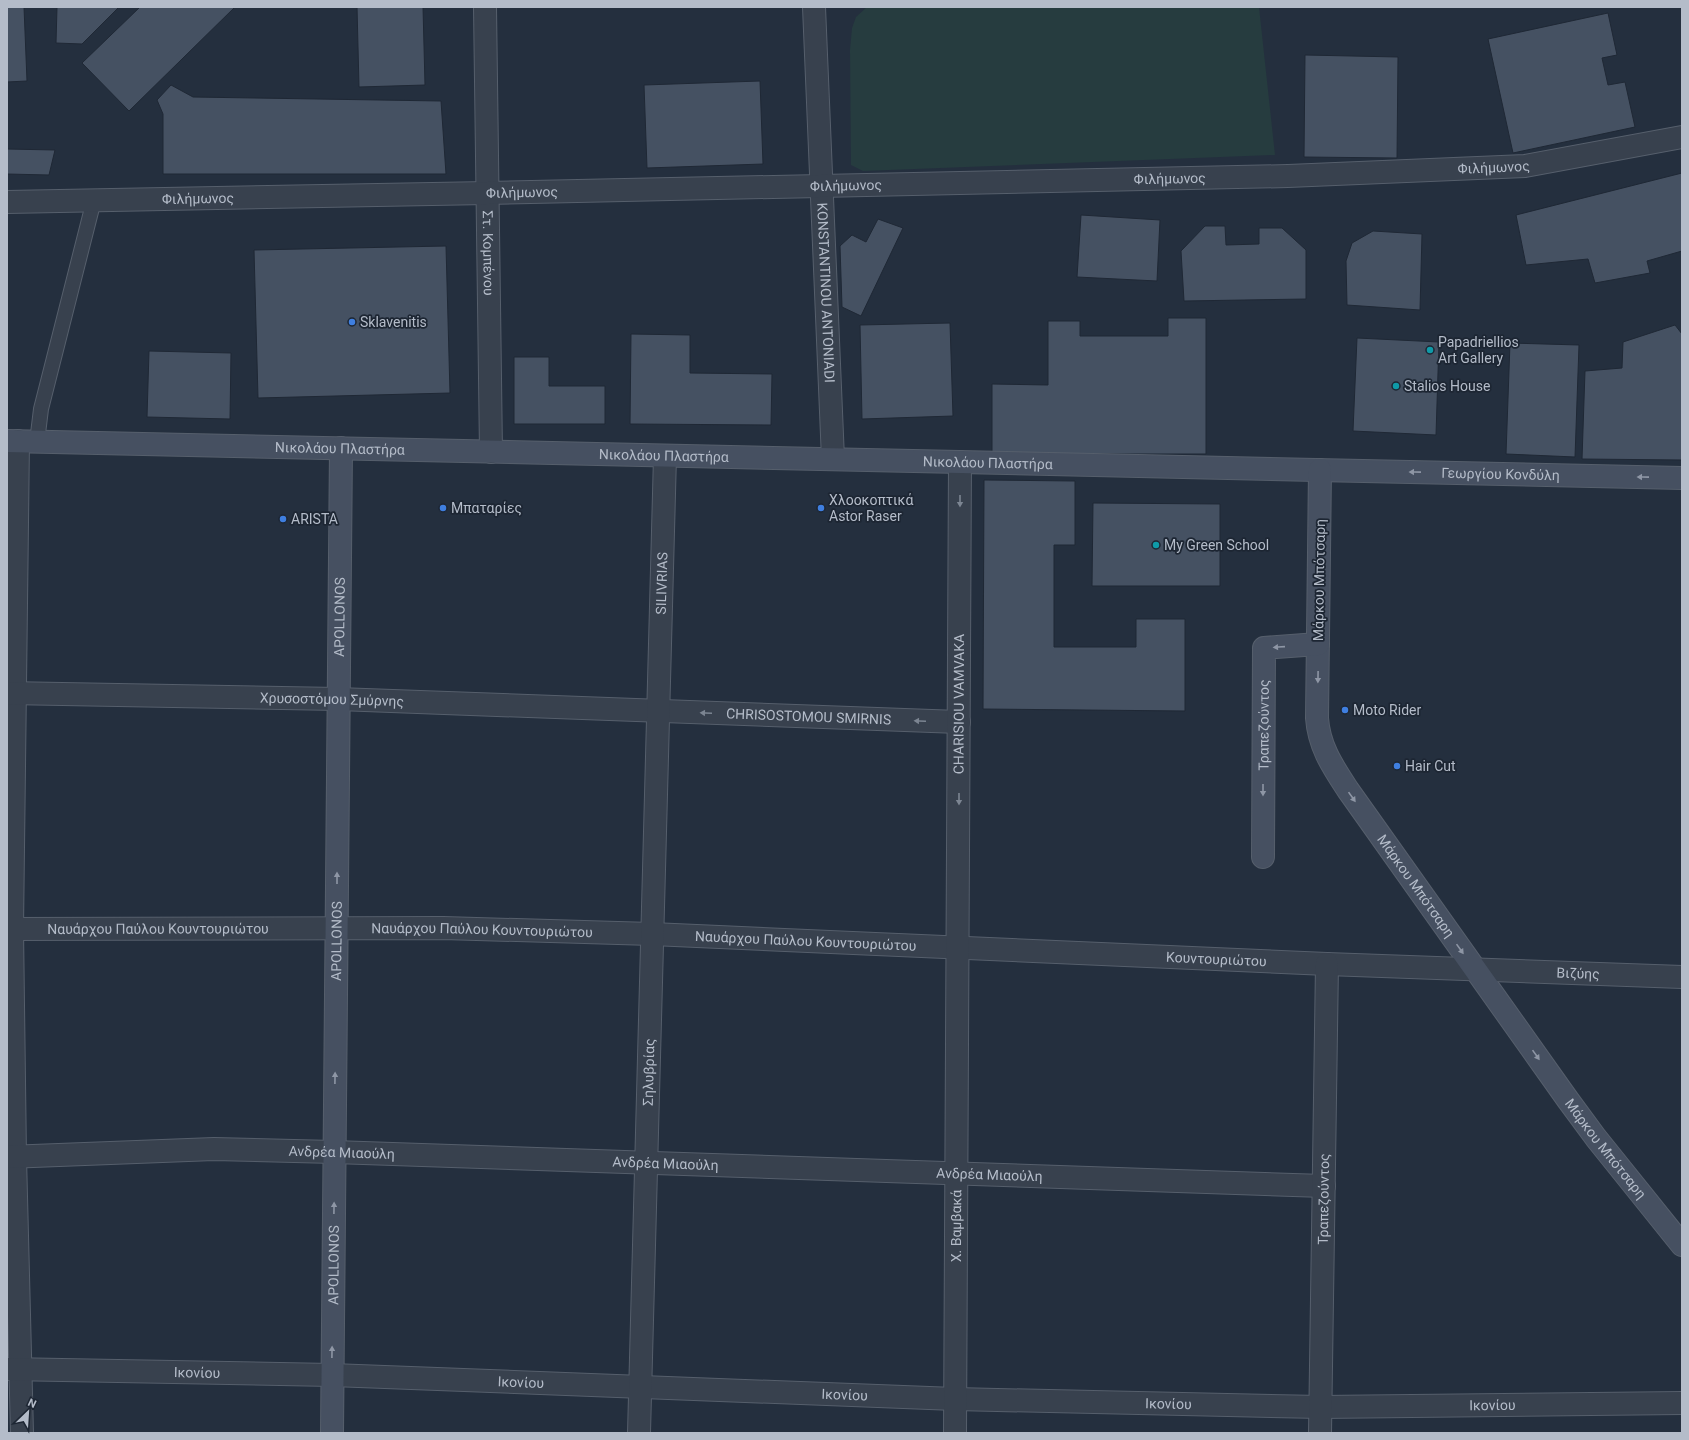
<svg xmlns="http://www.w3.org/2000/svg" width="1689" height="1440" viewBox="0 0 1689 1440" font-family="Roboto,sans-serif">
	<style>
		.green { fill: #263c3f }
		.building { fill: #455162; stroke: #1f2835 }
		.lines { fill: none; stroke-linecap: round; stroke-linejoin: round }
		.lane-casing { stroke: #565f6c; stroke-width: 16 }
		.street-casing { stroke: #565f6c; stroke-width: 24 }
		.secondary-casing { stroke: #565f6c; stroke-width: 24 }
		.lane { stroke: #38414e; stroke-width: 14 }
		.street { stroke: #38414e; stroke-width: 22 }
		.secondary { stroke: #465061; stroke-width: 22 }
		.oneway { fill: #8e96a5 }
		.oneway2 { fill: #7c8592 }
		.shop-dot { fill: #3f7fe0; stroke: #1d2633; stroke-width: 1.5 }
		.culture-dot { fill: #0f9aa8; stroke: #1d2633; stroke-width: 1.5 }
		.labels { text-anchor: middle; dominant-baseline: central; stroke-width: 3.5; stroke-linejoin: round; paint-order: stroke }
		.street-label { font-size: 14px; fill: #b4bcc9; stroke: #1d2633 }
		.poi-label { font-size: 14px; fill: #b4bcc9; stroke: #1d2633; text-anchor: start }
	</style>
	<rect width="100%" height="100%" fill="#242f3e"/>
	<path class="green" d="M867 7H1259L1275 155 863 171 851 165 850 50 852 28 856 17Z"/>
	<g class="building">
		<path d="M7 7H24L27 81 7 82Z"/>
		<path d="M57 7H119L82 44 56 43Z"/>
		<path d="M140 7H235L129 111 82 63Z"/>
		<path d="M357 7H423L425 85 359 87Z"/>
		<path d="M1608 13 1617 55 1602 58 1608 85 1625 82 1635 127 1513 153 1488 39Z"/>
		<path d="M1305 55 1398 57 1397 158 1304 157Z"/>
		<path d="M760 81 763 164 647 168 644 85Z"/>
		<path d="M171 85 193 97 441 101 446 174H163V114L157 100Z"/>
		<path d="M7 149 55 150 49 175 7 174Z"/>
		<path d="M1682 173V251L1647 261 1650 273 1595 283 1588 259 1526 265 1516 215Z"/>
		<path d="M1081 215 1160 220 1157 281 1077 277Z"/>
		<path d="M878 219 903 228 861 316 842 307 840 246 852 235 866 242Z"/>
		<path d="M1205 226H1225L1226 245 1259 244V228H1282L1306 250V299L1184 301 1181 251Z"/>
		<path d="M1373 231 1422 234 1420 310 1347 305 1346 261 1352 243Z"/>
		<path d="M446 246 450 393 258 398 254 250Z"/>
		<path d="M1168 318H1206V454H992V384L1048 385V321H1080V336H1168Z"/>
		<path d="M950 323 953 416 862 419 860 325Z"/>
		<path d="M1675 325 1682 334V460L1582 459 1585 371 1622 368 1623 342Z"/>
		<path d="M631 334 690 335V373L772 374 771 425 630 424Z"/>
		<path d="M1357 338 1439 342 1436 435 1353 431Z"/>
		<path d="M1510 343 1579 345 1575 457 1506 454Z"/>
		<path d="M149 351 231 353 230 419 147 417Z"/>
		<path d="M514 357H549V386H605V424H514Z"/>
		<path d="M984 480 1075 481V545H1054V647H1136V619H1185V711L983 709Z"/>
		<path d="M1093 503 1220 504V586H1092Z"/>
	</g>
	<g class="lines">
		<g class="lane-casing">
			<path id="lane" d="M37 442 41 409 94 200"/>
		</g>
		<g class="street-casing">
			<g id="street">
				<path id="s1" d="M485 7 491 452"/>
				<path id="s2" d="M814 7 833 459"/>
				<path id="s3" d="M7 202 487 193 1288 176 1525 166 1682 137"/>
				<path d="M18 441 12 929 15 1157 22 1433"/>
				<path id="s4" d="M7 693 338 699 959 722"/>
				<path id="s5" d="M7 929 443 928 652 934 1327 964 1682 977"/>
				<path id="s6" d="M7 1157 214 1149 334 1152 1324 1186"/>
				<path id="s7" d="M7 1369 332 1375 955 1399 1321 1407 1682 1403"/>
				<path id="s8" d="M639 1433 665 456"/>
				<path id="s9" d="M955 1433 960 462"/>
				<path id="s10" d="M1320 1433 1327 964"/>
			</g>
		</g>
		<g class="secondary-casing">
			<g id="secondary">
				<path id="s11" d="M7 441 1682 478"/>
				<path id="s12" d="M1320 470 1317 718C1319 747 1333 767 1348 790L1568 1100 1596 1138 1682 1245"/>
				<path id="s13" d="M1263 857 1264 648 1318 644"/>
				<path id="s14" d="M332 1433 341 448"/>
			</g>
		</g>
		<use href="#lane" class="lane"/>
		<use href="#street" class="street"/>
		<use href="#secondary" class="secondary"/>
	</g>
	<defs><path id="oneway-solid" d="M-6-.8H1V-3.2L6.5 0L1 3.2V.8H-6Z"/></defs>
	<g class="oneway">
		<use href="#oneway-solid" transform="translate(1415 472) rotate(-179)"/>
		<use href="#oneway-solid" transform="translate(1643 477) rotate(-179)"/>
		<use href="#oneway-solid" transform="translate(1279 647) rotate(176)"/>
		<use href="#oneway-solid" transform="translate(1318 677) rotate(91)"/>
		<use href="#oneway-solid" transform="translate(1263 790) rotate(90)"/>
		<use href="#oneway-solid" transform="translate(1352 797) rotate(55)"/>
		<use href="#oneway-solid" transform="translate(337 878) rotate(-90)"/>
		<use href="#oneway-solid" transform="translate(1460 949) rotate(55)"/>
		<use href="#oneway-solid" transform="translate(1536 1055) rotate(55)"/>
		<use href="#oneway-solid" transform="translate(335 1078) rotate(-89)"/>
		<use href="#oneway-solid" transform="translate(334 1208) rotate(-89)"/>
		<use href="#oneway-solid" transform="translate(332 1352) rotate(-89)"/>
	</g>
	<g class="oneway2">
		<use href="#oneway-solid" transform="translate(960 501) rotate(90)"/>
		<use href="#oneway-solid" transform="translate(706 713) rotate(-178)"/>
		<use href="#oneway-solid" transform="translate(920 721) rotate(-178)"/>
		<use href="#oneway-solid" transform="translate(959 799) rotate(90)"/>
	</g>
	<g class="shop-dot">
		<circle cx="352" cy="322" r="4"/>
		<circle cx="443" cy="508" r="4"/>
		<circle cx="821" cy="508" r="4"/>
		<circle cx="283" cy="519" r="4"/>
		<circle cx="1345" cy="710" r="4"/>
		<circle cx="1397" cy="766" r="4"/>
	</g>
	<g class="culture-dot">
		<circle cx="1430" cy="350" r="4"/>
		<circle cx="1396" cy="386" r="4"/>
		<circle cx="1156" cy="545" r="4"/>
	</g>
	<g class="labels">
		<g class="street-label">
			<text stroke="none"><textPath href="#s3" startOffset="1487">Φιλήμωνος</textPath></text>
			<text stroke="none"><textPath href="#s3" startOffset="1163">Φιλήμωνος</textPath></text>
			<text stroke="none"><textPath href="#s3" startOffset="839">Φιλήμωνος</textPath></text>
			<text stroke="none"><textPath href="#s3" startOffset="515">Φιλήμωνος</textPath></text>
			<text stroke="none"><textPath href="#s3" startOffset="191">Φιλήμωνος</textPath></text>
			<text stroke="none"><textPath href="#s1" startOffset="246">Στ. Κομπένου</textPath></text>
			<text stroke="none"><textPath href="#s2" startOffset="286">KONSTANTINOU ANTONIADI</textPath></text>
			<text stroke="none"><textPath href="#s11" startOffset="333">Νικολάου Πλαστήρα</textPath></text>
			<text stroke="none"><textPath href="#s11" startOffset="657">Νικολάου Πλαστήρα</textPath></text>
			<text stroke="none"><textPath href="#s11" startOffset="981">Νικολάου Πλαστήρα</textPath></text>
			<text stroke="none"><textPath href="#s11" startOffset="1494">Γεωργίου Κονδύλη</textPath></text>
			<text transform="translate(1319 580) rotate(-89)">Μάρκου Μπότσαρη</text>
			<text stroke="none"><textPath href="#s8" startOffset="850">SILIVRIAS</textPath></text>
			<text stroke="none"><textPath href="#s14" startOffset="816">APOLLONOS</textPath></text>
			<text stroke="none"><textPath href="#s4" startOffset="325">Χρυσοστόμου Σμύρνης</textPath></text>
			<text stroke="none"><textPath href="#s9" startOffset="729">CHARISIOU VAMVAKA</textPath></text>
			<text stroke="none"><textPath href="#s4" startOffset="802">CHRISOSTOMOU SMIRNIS</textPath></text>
			<text stroke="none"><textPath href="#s13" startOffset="132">Τραπεζούντος</textPath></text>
			<text stroke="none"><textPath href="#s12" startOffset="445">Μάρκου Μπότσαρη</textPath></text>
			<text stroke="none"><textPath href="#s5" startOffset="151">Ναυάρχου Παύλου Κουντουριώτου</textPath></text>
			<text stroke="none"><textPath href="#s5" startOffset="475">Ναυάρχου Παύλου Κουντουριώτου</textPath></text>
			<text stroke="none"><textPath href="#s5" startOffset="799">Ναυάρχου Παύλου Κουντουριώτου</textPath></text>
			<text stroke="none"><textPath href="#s14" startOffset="492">APOLLONOS</textPath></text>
			<text stroke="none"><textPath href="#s5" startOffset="1210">Κουντουριώτου</textPath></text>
			<text stroke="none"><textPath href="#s5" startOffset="1572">Βιζύης</textPath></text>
			<text stroke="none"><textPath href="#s8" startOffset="361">Σηλυβρίας</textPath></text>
			<text stroke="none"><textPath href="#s12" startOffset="769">Μάρκου Μπότσαρη</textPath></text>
			<text stroke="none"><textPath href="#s6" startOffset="335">Ανδρέα Μιαούλη</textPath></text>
			<text stroke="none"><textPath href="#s6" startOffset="659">Ανδρέα Μιαούλη</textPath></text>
			<text stroke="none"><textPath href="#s6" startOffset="983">Ανδρέα Μιαούλη</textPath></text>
			<text stroke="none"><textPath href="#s10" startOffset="234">Τραπεζούντος</textPath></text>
			<text stroke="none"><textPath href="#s9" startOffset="207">Χ. Βαμβακά</textPath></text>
			<text stroke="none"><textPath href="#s14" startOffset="168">APOLLONOS</textPath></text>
			<text stroke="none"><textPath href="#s7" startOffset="190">Ικονίου</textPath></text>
			<text stroke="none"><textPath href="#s7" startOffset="514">Ικονίου</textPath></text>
			<text stroke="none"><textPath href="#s7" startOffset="838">Ικονίου</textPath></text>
			<text stroke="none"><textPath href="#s7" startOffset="1162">Ικονίου</textPath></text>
			<text stroke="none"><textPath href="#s7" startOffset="1486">Ικονίου</textPath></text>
		</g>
		<g class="poi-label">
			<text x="360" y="322">Sklavenitis</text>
			<text x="1438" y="342">Papadriellios<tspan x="1438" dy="16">Art Gallery</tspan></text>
			<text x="1404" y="386">Stalios House</text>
			<text x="829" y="500">Χλοοκοπτικά<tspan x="829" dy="16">Astor Raser</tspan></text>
			<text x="451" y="508">Μπαταρίες</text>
			<text x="291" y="519">ARISTA</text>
			<text x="1164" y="545">My Green School</text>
			<text x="1353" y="710">Moto Rider</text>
			<text x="1405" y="766">Hair Cut</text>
		</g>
	</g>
	<rect width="1689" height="1440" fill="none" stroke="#b4bcc9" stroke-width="16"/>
	<g transform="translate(28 1412) rotate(25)" stroke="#1d2633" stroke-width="3" paint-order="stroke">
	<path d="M0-3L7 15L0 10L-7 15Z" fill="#b4bcc9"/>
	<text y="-6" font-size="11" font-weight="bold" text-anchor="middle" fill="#b4bcc9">N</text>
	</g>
</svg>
